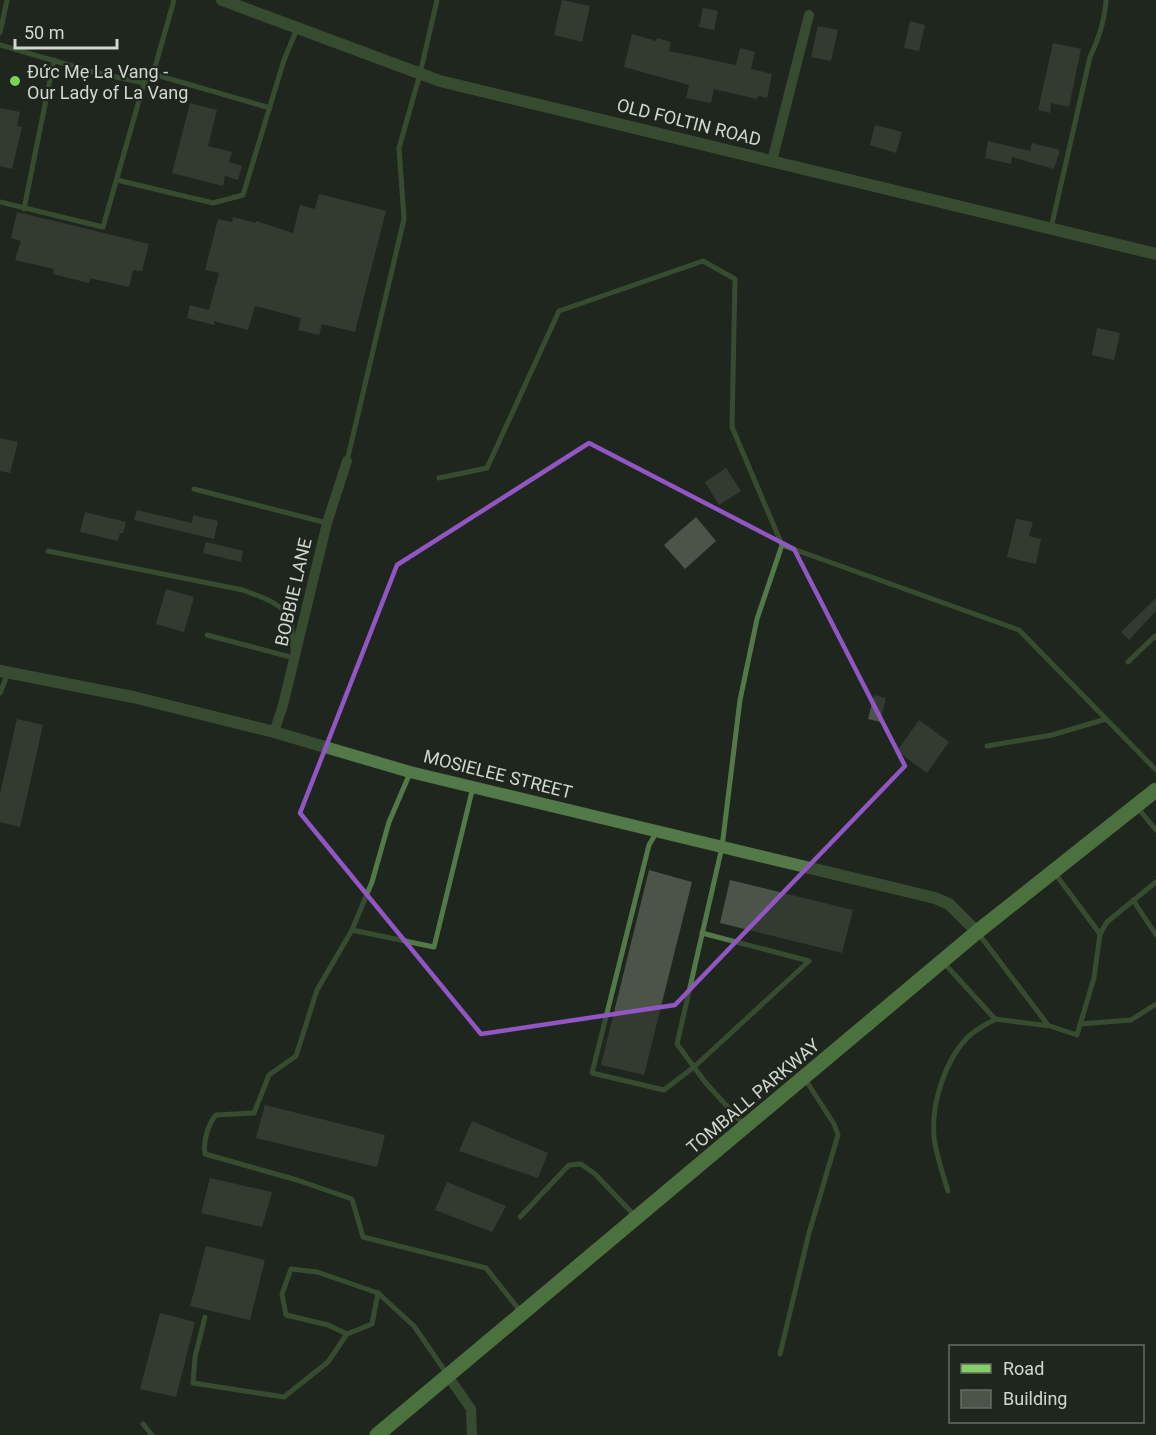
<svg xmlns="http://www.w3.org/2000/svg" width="1156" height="1435" viewBox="0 0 1156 1435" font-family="Roboto,sans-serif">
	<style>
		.building { fill: #4c544a }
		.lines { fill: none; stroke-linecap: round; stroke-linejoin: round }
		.service { stroke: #547948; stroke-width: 5 }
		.minor { stroke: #547948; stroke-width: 10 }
		.tertiary { stroke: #547948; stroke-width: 12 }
		.primary { stroke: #82cf66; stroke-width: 15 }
		.marked { fill: none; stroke: #9156c3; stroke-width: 4.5; stroke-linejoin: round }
		.poi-dot { fill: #79d157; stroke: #1f261d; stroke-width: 2 }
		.labels { text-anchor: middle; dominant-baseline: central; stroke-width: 4.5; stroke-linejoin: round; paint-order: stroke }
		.poi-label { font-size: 18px; fill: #d2d6d0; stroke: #1f261d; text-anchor: start }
		.street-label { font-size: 18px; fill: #d2d6d0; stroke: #1f261d }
	</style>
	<rect width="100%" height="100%" fill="#1f261d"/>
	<g class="building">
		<path d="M562 0 590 6 582 42 554 35Z"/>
		<path d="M703 8 718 11 714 30 699 27Z"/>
		<path d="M910 21 925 25 919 51 904 48Z"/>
		<path d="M818 26 838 30 831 61 811 57Z"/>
		<path d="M632 34 656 41 657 38 671 42 669 51 736 65 740 48 755 52 751 69 772 74 767 98 758 96 757 99 714 89 711 103 686 98 689 85 624 67Z"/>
		<path d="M1053 43 1081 49 1069 107 1051 103 1050 113 1038 110Z"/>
		<path d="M190 103 217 110 208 146 232 152 229 162 242 166 238 180 225 176 223 186 172 173Z"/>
		<path d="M0 108 20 112 17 126 22 127 12 169 0 166Z"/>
		<path d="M875 125 902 132 896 153 870 145Z"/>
		<path d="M988 141 1030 151 1032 143 1060 150 1054 169 1012 157 1011 164 985 158Z"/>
		<path d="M319 194 386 211 355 332 322 324 319 335 298 330 301 318 255 306 248 330 214 321V325L187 318 190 305 209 310 219 273 205 270 218 219 232 222 233 217 256 223V221L293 233 300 205 315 209Z"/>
		<path d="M17 212 149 244 142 271 133 270 129 287 90 278 89 283 53 274 54 269 15 260 21 241 11 238Z"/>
		<path d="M1097 328 1120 333 1114 360 1092 355Z"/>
		<path d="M0 438 18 442 10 473 0 471Z"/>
		<path d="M726 468 741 491 719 505 705 482Z"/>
		<path d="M137 510 192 523 193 515 218 521 214 539 134 520Z"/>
		<path d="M85 512 126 522 123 533H120L118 541 80 532Z"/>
		<path d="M696 517 716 541 685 569 664 545Z"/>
		<path d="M1016 519 1033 522 1029 536 1041 539 1036 564 1007 557Z"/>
		<path d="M206 542 243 551 241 562 203 553Z"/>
		<path d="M166 589 194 597 184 632 156 624Z"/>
		<path d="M1156 598V611L1129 640 1121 632Z"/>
		<path d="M874 695 886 698 880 722 868 719Z"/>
		<path d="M17 719 43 725 20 827 0 822V794Z"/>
		<path d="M919 720 949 742 927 773 897 751Z"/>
		<path d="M649 870 692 882 644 1075 601 1065Z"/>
		<path d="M730 880 853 910 842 953 720 923Z"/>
		<path d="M265 1105 385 1135 377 1167 256 1138Z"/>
		<path d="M472 1121 548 1153 538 1178 459 1151Z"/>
		<path d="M210 1178 272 1192 262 1227 201 1213Z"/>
		<path d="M447 1182 506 1206 492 1232 435 1210Z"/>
		<path d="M206 1246 265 1260 250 1320 190 1306Z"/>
		<path d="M160 1313 195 1322 176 1397 140 1389Z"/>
	</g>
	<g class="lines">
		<g class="service">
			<path d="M0 33 7 0"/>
			<path d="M0 45 93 72 144 83 153 74 174 0"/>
			<path d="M153 74 270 108"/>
			<path d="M117 180 213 203 243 195 284 60 297 29"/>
			<path d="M0 202 103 227 144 83"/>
			<path d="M24 209 54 60"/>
			<path d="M1051 228 1090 57C1099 38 1105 21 1106 0"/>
			<path d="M347 461 404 219 399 148 420 74 437 0"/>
			<path d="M439 478 487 468 559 311 703 261 735 279 732 427 782 545 1019 630 1156 770"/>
			<path d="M194 489 327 523"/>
			<path d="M48 551 243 590C258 596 284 603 290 620 293 629 292 640 293 649"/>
			<path d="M207 635 294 658"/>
			<path d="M1128 662 1155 636 1156 638"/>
			<path d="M0 693 8 673"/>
			<path d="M987 746 1052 735 1106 719"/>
			<path d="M410 773 389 822 372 882 352 930 317 990 296 1056 269 1075 254 1113 216 1115C208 1124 203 1141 205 1154L297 1180 352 1199 363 1237 486 1268 521 1312"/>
			<path d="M1137 807 1156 830"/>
			<path d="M656 833 649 845 592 1073 664 1090 694 1067 809 961 702 933"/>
			<path d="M1054 872 1100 934"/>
			<path d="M1133 900 1156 935"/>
			<path d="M352 930 434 947 473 787"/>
			<path d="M978 933 1048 1025"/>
			<path d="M944 963 995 1019 1050 1026 1077 1035 1094 978 1100 934 1107 922 1156 882"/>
			<path d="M1080 1024 1131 1020 1156 1004"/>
			<path d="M745 1126 705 1082 677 1044 722 847 740 700 757 619 782 545"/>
			<path d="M948 1191C943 1174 936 1155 934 1137 931 1104 945 1060 968 1037 976 1029 986 1024 996 1019"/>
			<path d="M520 1217 569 1165 581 1164 595 1174 636 1217"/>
			<path d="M205 1317 195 1357 193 1383 284 1397 328 1362 347 1334 328 1325 286 1315 282 1294 291 1269 317 1272 378 1293 414 1326 447 1374"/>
			<path d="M347 1334 372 1324 378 1293"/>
			<path d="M780 1354 809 1233 838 1135 834 1124 805 1079"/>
			<path d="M143 1424 152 1435"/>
		</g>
		<g class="minor">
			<path d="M772 161 809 15"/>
			<path d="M274 732 283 705 327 523 347 461"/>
			<path d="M448 1376 471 1409 472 1435"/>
		</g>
		<g class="tertiary">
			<path d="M222 0 440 81 1156 254"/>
			<path d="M0 671 133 697 274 732 410 772 935 898 949 904 977 932"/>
		</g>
		<path class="primary" d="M377 1435 977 932 1156 790"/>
	</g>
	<path d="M0 0H1156V1435H0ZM589 443 794 549 905 766 675 1005 481 1034 300 813 397 565Z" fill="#1f261d" fill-opacity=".55" fill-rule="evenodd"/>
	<path class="marked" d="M589 443 794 549 905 766 675 1005 481 1034 300 813 397 565Z"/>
	<circle class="poi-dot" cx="15" cy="81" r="6"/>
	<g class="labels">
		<g class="poi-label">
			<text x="27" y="71">Đức Mẹ La Vang -<tspan x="27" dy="21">Our Lady of La Vang</tspan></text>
		</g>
		<g class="street-label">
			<text transform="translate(689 122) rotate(14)">OLD FOLTIN ROAD</text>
			<text transform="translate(293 592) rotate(-77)">BOBBIE LANE</text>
			<text transform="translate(498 774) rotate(14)">MOSIELEE STREET</text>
			<text transform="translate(753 1096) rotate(-40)">TOMBALL PARKWAY</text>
		</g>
	</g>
	<rect x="949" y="1345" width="195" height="78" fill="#1f261d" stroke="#676c65" stroke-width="1.5"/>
	<rect x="961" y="1364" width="30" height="9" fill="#82cf66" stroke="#676c65" stroke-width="1.5"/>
	<text x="1003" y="1375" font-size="18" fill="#d2d6d0">Road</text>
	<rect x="961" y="1390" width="30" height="18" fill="#4c544a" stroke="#676c65" stroke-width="1.5"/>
	<text x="1003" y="1405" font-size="18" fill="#d2d6d0">Building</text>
	<path d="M15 39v9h102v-9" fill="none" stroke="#d2d6d0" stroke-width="3"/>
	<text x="24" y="39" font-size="18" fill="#d2d6d0" stroke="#1f261d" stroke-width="4.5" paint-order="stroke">50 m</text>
</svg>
